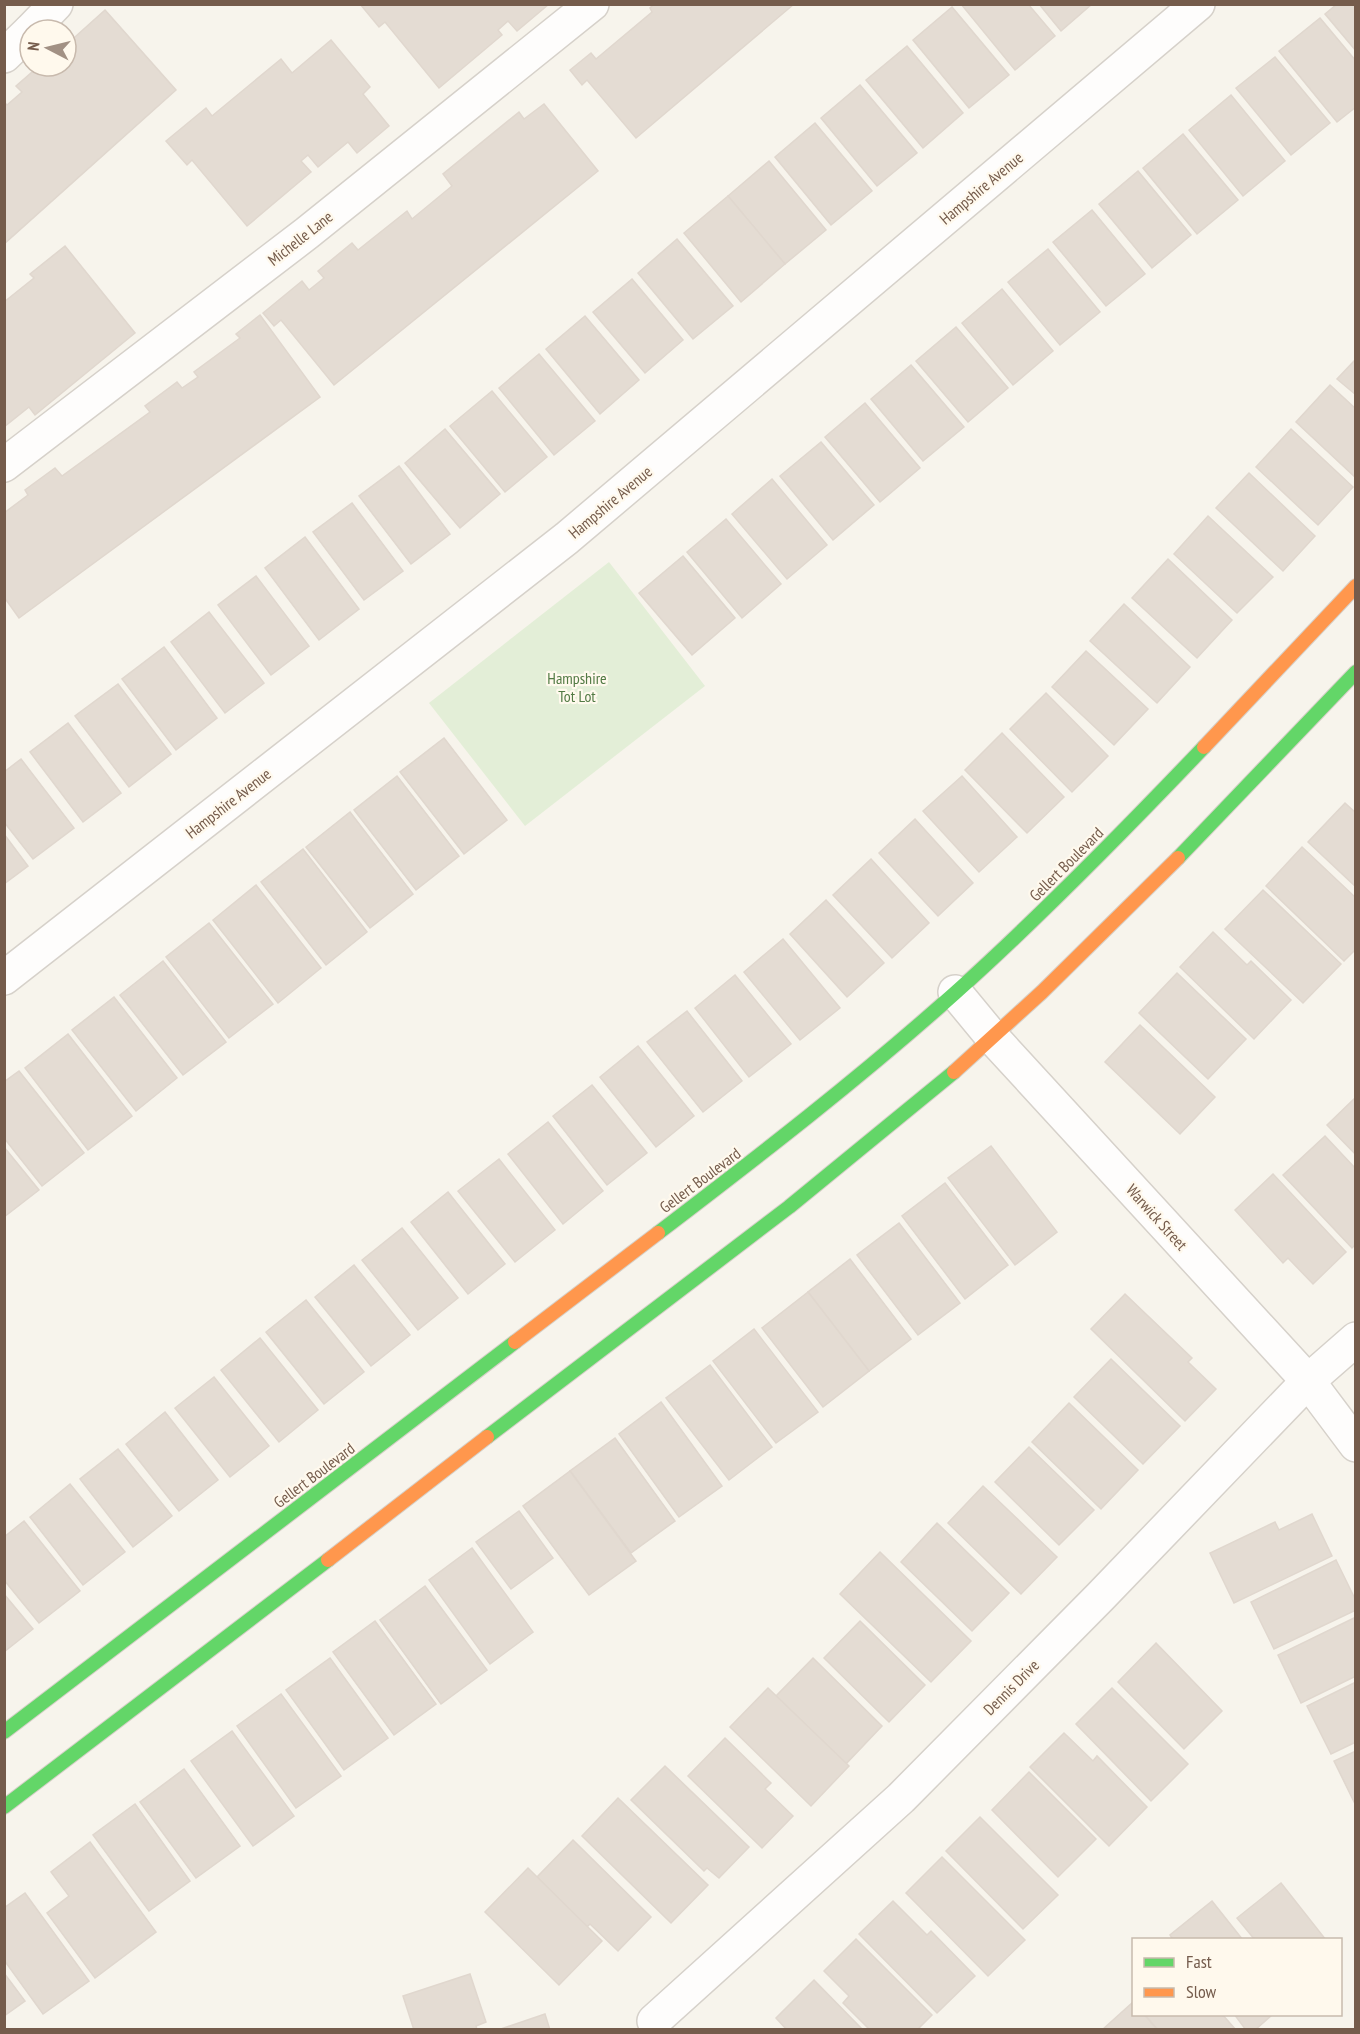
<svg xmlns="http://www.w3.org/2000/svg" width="1360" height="2034" viewBox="0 0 1360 2034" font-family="'PT Sans Narrow',sans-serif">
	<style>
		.green { fill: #e3eed7 }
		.building { fill: #e4dcd3; stroke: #e0d7ce; stroke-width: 1.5 }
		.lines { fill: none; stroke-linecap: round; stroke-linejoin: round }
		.street-casing { stroke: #d6d1ca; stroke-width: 36 }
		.fast-casing { stroke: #d6d0c8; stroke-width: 16 }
		.slow-casing { stroke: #d6d0c8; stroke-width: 16 }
		.street { stroke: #fefdfc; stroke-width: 33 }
		.fast { stroke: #63d668; stroke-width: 14 }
		.slow { stroke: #ff974d; stroke-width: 14 }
		.labels { text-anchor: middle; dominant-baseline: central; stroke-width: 4.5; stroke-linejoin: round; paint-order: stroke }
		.street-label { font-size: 16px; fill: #755c4c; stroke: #fff9ed }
		.park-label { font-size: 16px; fill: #527a44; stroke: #fff9ed }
	</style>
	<rect width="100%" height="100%" fill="#f7f4ec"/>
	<path class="green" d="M609 562 705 686 525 826 429 703Z"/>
	<g class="building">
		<path d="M360 4H549L517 31 508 21 498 30 502 35 439 88 385 22 379 27Z"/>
		<path d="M654 4H794L636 138 587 80 582 85 570 70 591 53 596 59 652 12 650 8Z"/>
		<path d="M961 4H1028L1055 36 1015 70Z"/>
		<path d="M1039 4H1092L1061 31Z"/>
		<path d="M1337 4H1356V51L1325 14Z"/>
		<path d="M952 7 1009 75 969 108 913 40Z"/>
		<path d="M105 10 176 90 4 244V102L7 105 22 92 16 86 39 66H66V45Z"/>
		<path d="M1320 18 1356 61V107L1337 122 1279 51Z"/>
		<path d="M331 40 370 87 363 94 389 126 357 153 348 142 318 167 308 155 301 161 311 172 247 226 192 160 187 165 166 141 206 108 212 116 281 59 292 73Z"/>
		<path d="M907 46 963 113 923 148 866 80Z"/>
		<path d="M1275 57 1330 123 1291 155 1236 88Z"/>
		<path d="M860 85 917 153 877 186 821 118Z"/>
		<path d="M1231 95 1285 161 1243 196 1189 130Z"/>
		<path d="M544 104 598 171 334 385 281 320 274 326 263 313 302 281 309 290 324 278 318 271 352 243 358 250 407 211 412 219 452 186 443 174 519 112 524 119Z"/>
		<path d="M815 123 872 191 831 225 775 157Z"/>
		<path d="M1183 134 1238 200 1197 234 1143 168Z"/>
		<path d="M769 161 826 230 785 264 728 196Z"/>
		<path d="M1138 171 1191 235 1152 268 1099 204Z"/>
		<path d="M728 196 785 264 741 302 684 233Z"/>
		<path d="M1092 210 1145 274 1106 306 1053 242Z"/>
		<path d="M677 239 733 306 693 339 638 273Z"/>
		<path d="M65 246 135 333 35 415 29 407 4 427V302L34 278 30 274Z"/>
		<path d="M1048 249 1100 312 1060 345 1008 282Z"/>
		<path d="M632 279 683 340 645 373 593 312Z"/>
		<path d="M1002 289 1053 351 1013 385 962 323Z"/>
		<path d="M260 315 320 397 19 618 4 597V513L28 495 25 490 55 468 62 476 150 412 145 406 177 382 182 388 198 377 194 372 240 338 236 334Z"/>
		<path d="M585 316 639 380 600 414 546 349Z"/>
		<path d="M956 327 1008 388 968 422 916 361Z"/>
		<path d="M539 354 595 421 554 455 499 388Z"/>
		<path d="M1356 359V395L1337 379Z"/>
		<path d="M911 365 964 427 923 461 871 399Z"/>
		<path d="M1330 385 1356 409V478L1296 422Z"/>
		<path d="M492 391 547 457 505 492 450 426Z"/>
		<path d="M865 403 920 468 880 502 825 437Z"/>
		<path d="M445 429 500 494 460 528 405 463Z"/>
		<path d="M1291 429 1353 487 1318 525 1256 467Z"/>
		<path d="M821 442 874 505 833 540 780 476Z"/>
		<path d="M399 466 450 534 411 564 359 496Z"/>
		<path d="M1249 473 1315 536 1283 571 1216 508Z"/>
		<path d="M772 479 827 545 787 579 732 514Z"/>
		<path d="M352 503 403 571 364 600 313 532Z"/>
		<path d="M1208 516 1273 577 1237 613 1174 554Z"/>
		<path d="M726 519 781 584 742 618 687 552Z"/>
		<path d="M305 537 359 609 319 640 265 568Z"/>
		<path d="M683 556 735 618 692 655 639 593Z"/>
		<path d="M1168 559 1232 620 1197 658 1132 598Z"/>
		<path d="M256 576 309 646 271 675 218 605Z"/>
		<path d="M1124 604 1190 667 1157 703 1090 641Z"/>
		<path d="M209 612 264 683 225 713 171 642Z"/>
		<path d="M164 647 217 718 176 750 122 679Z"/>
		<path d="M1086 651 1148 709 1114 745 1052 687Z"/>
		<path d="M118 684 171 754 129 787 75 716Z"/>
		<path d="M1046 693 1108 756 1072 792 1010 729Z"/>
		<path d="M68 723 121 793 83 822 30 752Z"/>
		<path d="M1002 733 1064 797 1027 833 965 770Z"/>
		<path d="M444 738 507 820 464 854 400 772Z"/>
		<path d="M21 759 74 828 33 859 4 822V772Z"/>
		<path d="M397 776 459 856 416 890 354 810Z"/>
		<path d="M962 776 1017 837 979 872 923 811Z"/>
		<path d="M1345 803 1356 813V887L1308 842Z"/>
		<path d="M350 812 413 894 370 928 306 847Z"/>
		<path d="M915 819 973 883 938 916 879 853Z"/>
		<path d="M4 834 28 866 4 884Z"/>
		<path d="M1302 847 1356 898V949L1344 961 1266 886Z"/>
		<path d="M303 849 367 932 326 965 261 882Z"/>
		<path d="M871 859 929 923 892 958 833 895Z"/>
		<path d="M256 885 321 968 278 1003 213 920Z"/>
		<path d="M1263 890 1341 964 1303 1003 1225 929Z"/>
		<path d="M826 900 884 963 847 997 790 934Z"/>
		<path d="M209 923 273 1004 229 1038 166 957Z"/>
		<path d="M1213 932 1247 965 1251 961 1291 1000 1254 1039 1180 967Z"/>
		<path d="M783 939 840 1008 800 1040 744 972Z"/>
		<path d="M163 961 226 1042 183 1075 120 995Z"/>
		<path d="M1177 973 1246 1039 1208 1079 1139 1013Z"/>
		<path d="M735 975 791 1044 749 1077 695 1008Z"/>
		<path d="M114 997 177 1078 136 1111 72 1030Z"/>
		<path d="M687 1011 742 1081 703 1112 647 1042Z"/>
		<path d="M1140 1025 1215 1097 1180 1134 1105 1062Z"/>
		<path d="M68 1034 132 1116 88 1150 25 1068Z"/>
		<path d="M638 1046 694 1116 656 1147 600 1077Z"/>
		<path d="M19 1071 84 1153 42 1186 4 1138V1082Z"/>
		<path d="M592 1085 647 1153 607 1185 553 1116Z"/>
		<path d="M1356 1097V1155L1327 1125Z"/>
		<path d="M548 1122 603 1191 563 1224 508 1154Z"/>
		<path d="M1325 1136 1356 1169V1244L1352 1248 1283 1175Z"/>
		<path d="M991 1146 1057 1232 1015 1265 948 1178Z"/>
		<path d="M4 1147 39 1190 4 1217Z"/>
		<path d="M499 1159 555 1230 515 1262 458 1191Z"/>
		<path d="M1273 1174 1346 1252 1313 1284 1288 1258 1283 1263 1235 1210Z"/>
		<path d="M945 1183 1008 1265 965 1299 902 1216Z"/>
		<path d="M448 1192 505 1264 468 1294 411 1222Z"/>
		<path d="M899 1223 960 1303 918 1335 857 1255Z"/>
		<path d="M402 1228 458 1298 418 1330 362 1260Z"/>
		<path d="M850 1259 911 1339 869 1371 808 1292Z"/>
		<path d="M354 1265 410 1335 371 1366 315 1297Z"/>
		<path d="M808 1292 869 1371 823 1407 762 1328Z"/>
		<path d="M1125 1294 1192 1358 1188 1362 1216 1389 1185 1421 1091 1329Z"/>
		<path d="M306 1300 364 1372 324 1404 266 1332Z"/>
		<path d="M754 1329 818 1412 776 1443 713 1361Z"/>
		<path d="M260 1338 318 1410 279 1442 221 1370Z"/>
		<path d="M1111 1359 1180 1426 1143 1464 1074 1397Z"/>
		<path d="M710 1365 772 1447 729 1480 666 1398Z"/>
		<path d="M214 1377 269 1446 230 1477 175 1408Z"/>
		<path d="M661 1402 722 1486 679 1517 619 1434Z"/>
		<path d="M1069 1403 1138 1470 1101 1509 1032 1442Z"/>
		<path d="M165 1412 218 1480 179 1511 126 1444Z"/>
		<path d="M615 1438 675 1521 631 1553 570 1471Z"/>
		<path d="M1029 1447 1094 1510 1059 1545 995 1482Z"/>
		<path d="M118 1449 172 1516 133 1547 80 1479Z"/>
		<path d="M570 1471 636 1561 589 1595 523 1506Z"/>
		<path d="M70 1484 125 1552 83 1585 30 1517Z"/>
		<path d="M983 1486 1057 1557 1021 1594 948 1523Z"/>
		<path d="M519 1511 553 1558 511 1589 476 1542Z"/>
		<path d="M1312 1514 1332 1556 1234 1603 1210 1553 1275 1522 1279 1530Z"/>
		<path d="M24 1521 80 1591 39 1623 4 1580V1537Z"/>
		<path d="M937 1523 1009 1593 972 1631 901 1562Z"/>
		<path d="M472 1548 533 1632 490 1664 429 1580Z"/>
		<path d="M880 1552 971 1641 931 1682 840 1594Z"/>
		<path d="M1336 1560 1356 1601V1610L1274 1649 1251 1602Z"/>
		<path d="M425 1586 487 1670 441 1704 380 1620Z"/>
		<path d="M4 1594 33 1629 4 1652Z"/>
		<path d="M1356 1617V1676L1301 1703 1278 1655Z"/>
		<path d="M375 1621 436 1704 394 1735 333 1652Z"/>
		<path d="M860 1621 925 1685 889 1722 824 1658Z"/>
		<path d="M1156 1643 1222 1711 1184 1749 1118 1682Z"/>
		<path d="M330 1658 388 1738 344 1770 286 1690Z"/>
		<path d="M813 1658 882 1726 846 1764 776 1696Z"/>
		<path d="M1356 1682V1742L1331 1754 1307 1706Z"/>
		<path d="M768 1688 849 1766 811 1806 730 1727Z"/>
		<path d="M1112 1688 1188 1764 1151 1801 1076 1724Z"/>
		<path d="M281 1694 341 1776 296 1808 237 1726Z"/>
		<path d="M232 1731 294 1816 253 1846 191 1761Z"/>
		<path d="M1064 1733 1093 1761 1097 1756 1147 1807 1109 1846 1030 1767Z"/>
		<path d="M725 1738 771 1783 765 1789 793 1816 762 1848 688 1776Z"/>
		<path d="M1356 1751V1806L1334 1761Z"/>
		<path d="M665 1766 749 1847 719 1878 707 1868 704 1871 631 1800Z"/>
		<path d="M184 1769 240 1846 196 1878 140 1802Z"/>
		<path d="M1029 1772 1096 1839 1058 1877 992 1810Z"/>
		<path d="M618 1798 708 1885 671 1923 582 1836Z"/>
		<path d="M135 1804 190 1881 149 1911 93 1835Z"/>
		<path d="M980 1817 1058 1895 1023 1929 946 1851Z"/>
		<path d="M573 1840 651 1917 618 1951 590 1924 587 1927 537 1877Z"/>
		<path d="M90 1842 156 1932 95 1978 47 1913 69 1896 51 1872Z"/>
		<path d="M942 1857 1025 1940 988 1976 906 1893Z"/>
		<path d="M528 1868 602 1941 559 1985 485 1912Z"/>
		<path d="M1281 1883 1326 1940H1255L1237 1918Z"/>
		<path d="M25 1893 89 1981 43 2014 4 1960V1908Z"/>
		<path d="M893 1901 927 1935 931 1931 975 1976 937 2013 859 1934Z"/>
		<path d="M1212 1901 1243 1940H1173L1170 1935Z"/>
		<path d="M856 1939 932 2015 917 2030H870L843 2003 849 1996 824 1971Z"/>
		<path d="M4 1973 25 2001 4 2016Z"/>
		<path d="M470 1974 486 2022 476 2026 477 2030H414L403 1996Z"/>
		<path d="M814 1980 863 2030H787L776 2018Z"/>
		<path d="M1133 2002 1134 2014H1144L1158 2030H1102Z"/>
		<path d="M545 2014 550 2030H498Z"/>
		<path d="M1144 2014H1222L1236 2030H1158Z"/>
		<path d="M1234 2014H1273L1255 2030H1246Z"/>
	</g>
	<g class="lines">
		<g class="street-casing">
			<g id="street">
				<path d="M31 30 56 4"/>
				<path d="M4 56 30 31"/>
				<path d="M4 465 307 233 592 4"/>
				<path d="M4 978 567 538 1198 4"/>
				<path d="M955 992 993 1038 1308 1381 1356 1445"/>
				<path d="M654 2021 901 1798 1100 1597 1308 1381 1356 1339"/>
			</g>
		</g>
		<g class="fast-casing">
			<g id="fast">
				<path d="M1178 858 1356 672"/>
				<path d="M658 1233C759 1156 860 1078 955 993 1042 915 1124 831 1204 747"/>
				<path d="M487 1437 789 1207 954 1072"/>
				<path d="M4 1732 515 1342"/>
				<path d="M4 1807 328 1560"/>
			</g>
		</g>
		<g class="slow-casing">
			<g id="slow">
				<path d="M1204 747 1356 586"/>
				<path d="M954 1072 1042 992 1178 858"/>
				<path d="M515 1342 658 1233"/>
				<path d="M328 1560 487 1437"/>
			</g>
		</g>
		<use href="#street" class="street"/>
		<use href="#fast" class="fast"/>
		<use href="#slow" class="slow"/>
	</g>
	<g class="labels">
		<g class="street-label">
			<text transform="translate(981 188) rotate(-40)">Hampshire Avenue</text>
			<text transform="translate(300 238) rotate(-38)">Michelle Lane</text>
			<text transform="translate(610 502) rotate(-40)">Hampshire Avenue</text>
			<text transform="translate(228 803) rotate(-38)">Hampshire Avenue</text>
			<text transform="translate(1066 864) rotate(-45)">Gellert Boulevard</text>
			<text transform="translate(700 1180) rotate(-37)">Gellert Boulevard</text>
			<text transform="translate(1157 1217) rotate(48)">Warwick Street</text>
			<text transform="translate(314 1475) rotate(-37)">Gellert Boulevard</text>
			<text transform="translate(1011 1687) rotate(-45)">Dennis Drive</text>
		</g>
		<g class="park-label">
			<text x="577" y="678">Hampshire<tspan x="577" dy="18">Tot Lot</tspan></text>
		</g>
	</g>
	<rect width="1360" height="2034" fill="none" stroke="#755c4c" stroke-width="12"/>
	<rect x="1132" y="1938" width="210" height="78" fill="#fff9ed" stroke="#c8baad" stroke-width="1.5"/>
	<rect x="1144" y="1958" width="30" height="9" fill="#63d668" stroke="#c8baad" stroke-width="1.5"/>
	<text x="1186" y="1968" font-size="18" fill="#755c4c">Fast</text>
	<rect x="1144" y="1988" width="30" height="9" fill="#ff974d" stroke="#c8baad" stroke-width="1.5"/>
	<text x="1186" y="1998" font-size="18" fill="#755c4c">Slow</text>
	<g transform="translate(48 48) rotate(277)"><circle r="28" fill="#fff9ed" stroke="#c8baad" stroke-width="1.5"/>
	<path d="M0-4.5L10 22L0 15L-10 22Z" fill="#a29184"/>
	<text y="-9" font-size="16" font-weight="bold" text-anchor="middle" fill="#755c4c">N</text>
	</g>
</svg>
